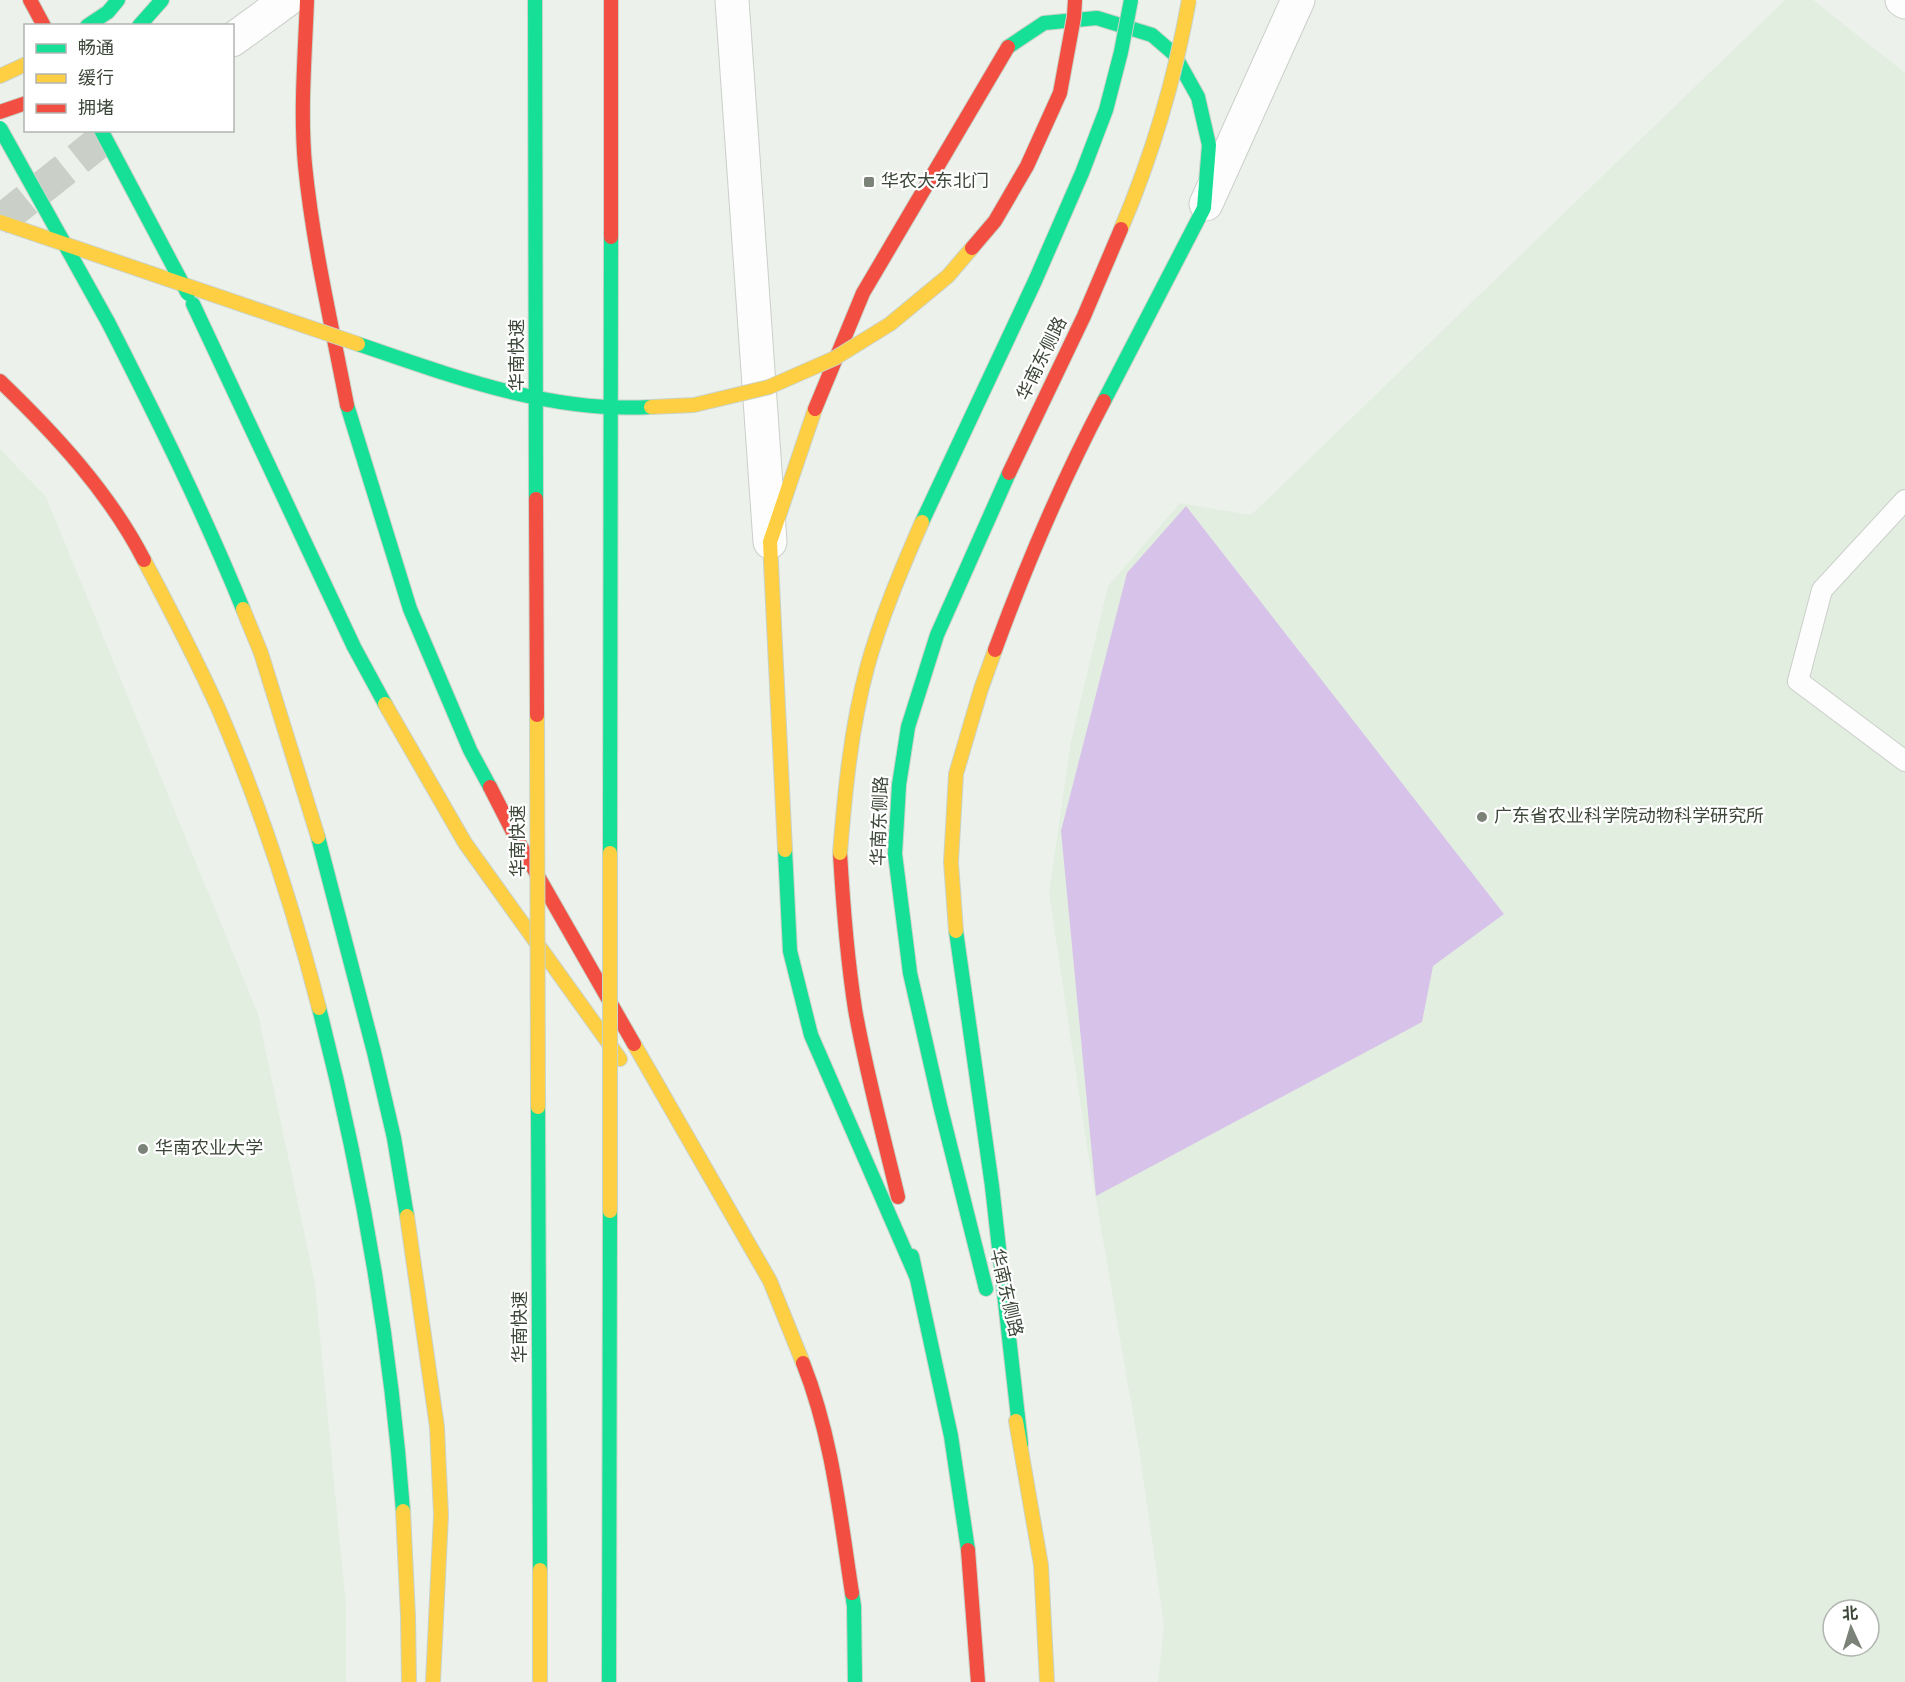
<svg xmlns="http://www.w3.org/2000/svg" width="1905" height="1682" viewBox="0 0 1905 1682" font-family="Overpass,'Noto Sans SC',sans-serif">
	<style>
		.education { fill: #e2eee0; fill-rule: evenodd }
		.water { fill: #d7c2ea }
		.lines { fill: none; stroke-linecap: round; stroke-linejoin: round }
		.street-tunnel { stroke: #cacfc8; stroke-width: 33; stroke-dasharray: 33 16; stroke-linecap: butt }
		.lane-casing { stroke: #cbcfca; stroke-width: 22 }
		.street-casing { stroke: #cbcfca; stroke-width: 35 }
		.fast-casing { stroke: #c9d3c7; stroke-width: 16 }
		.slow-casing { stroke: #c9d3c7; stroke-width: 16 }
		.jam-casing { stroke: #c9d3c7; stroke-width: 16 }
		.lane { stroke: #fcfdfc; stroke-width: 20 }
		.street { stroke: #fcfdfc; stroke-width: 33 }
		.fast { stroke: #16e098; stroke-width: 14 }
		.slow { stroke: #ffcf43; stroke-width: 14 }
		.jam { stroke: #f24e42; stroke-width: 14 }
		.fast-bridge-casing { stroke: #c9d3c7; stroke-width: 16; stroke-linecap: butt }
		.slow-bridge-casing { stroke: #c9d3c7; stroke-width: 16; stroke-linecap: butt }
		.jam-bridge-casing { stroke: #c9d3c7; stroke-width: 16; stroke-linecap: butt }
		.fast-bridge { stroke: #16e098; stroke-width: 14 }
		.slow-bridge { stroke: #ffcf43; stroke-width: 14 }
		.jam-bridge { stroke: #f24e42; stroke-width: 14 }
		.poi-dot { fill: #7b8278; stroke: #fff; stroke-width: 2 }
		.labels { text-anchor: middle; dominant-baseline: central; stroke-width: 4.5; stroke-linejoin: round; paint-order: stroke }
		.poi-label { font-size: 18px; fill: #3d4739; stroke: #fff; text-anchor: start }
		.street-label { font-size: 18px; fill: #3d4739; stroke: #fff }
	</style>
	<rect width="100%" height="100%" fill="#edf1ec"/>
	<g class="education">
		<path d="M1785 0H1813L1905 73V1682H1158L1164 1626 1139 1449 1087 1147 1049 893 1071 741 1108 586 1180 503 1251 515ZM1833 1610H1869V1646H1833Z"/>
		<path d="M0 449 46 497 258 1014 315 1284 346 1606V1682H0Z"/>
	</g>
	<path class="water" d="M1186 506 1504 914 1433 966 1422 1022 1096 1196 1061 831 1127 573Z"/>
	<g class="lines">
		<path class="street-tunnel" d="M0 218 8 215 114 130"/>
		<g class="lane-casing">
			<path id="lane" d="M1905 500 1822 590 1798 681 1905 761"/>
		</g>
		<g class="street-casing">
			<g id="street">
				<path d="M732 0 770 542"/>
				<path d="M1902 0 1905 2"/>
				<path d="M232 40 287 0"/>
				<path d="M1206 204 1298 0"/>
			</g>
		</g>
		<g class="fast-casing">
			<g id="fast">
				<path d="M87 26 108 12 118 0"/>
				<path d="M139 26 162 0"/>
				<path d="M1008 47 1044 23 1097 18 1152 35 1174 54 1198 97 1209 145 1204 208 1104 401"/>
				<path d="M193 304 354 647 385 704"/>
				<path d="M108 322C156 416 203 511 243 609"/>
				<path d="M347 405 410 609 470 750 490 787"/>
				<path d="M318 837 374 1052 394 1138 407 1216"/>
				<path d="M785 850 790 951 811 1035 916 1276"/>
				<path d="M895 854 910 973 940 1105 986 1289"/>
				<path d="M956 931 992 1186 1021 1444"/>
				<path d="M319 1008C361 1172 391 1341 403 1511"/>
				<path d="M912 1256 951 1436 968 1550"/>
				<path d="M852 1593 854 1606 855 1682"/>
			</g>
		</g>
		<g class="slow-casing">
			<g id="slow">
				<path d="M0 76 26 64"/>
				<path d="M144 560C170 609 196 659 219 710 260 806 293 906 319 1008"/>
				<path d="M243 609 261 653 318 837"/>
				<path d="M385 704 465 843 620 1059"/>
				<path d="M785 850 770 542 815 409"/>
				<path d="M956 931 951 862 956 774 981 689 995 650"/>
				<path d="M634 1044 770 1281 803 1363"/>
				<path d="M407 1216 437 1427 441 1515 433 1682"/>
				<path d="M1016 1421 1041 1565 1047 1682"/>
				<path d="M403 1511 408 1616 409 1682"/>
			</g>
		</g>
		<g class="jam-casing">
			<g id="jam">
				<path d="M30 0 44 26"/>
				<path d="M307 0C305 55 300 111 305 165 313 246 332 326 347 405"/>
				<path d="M0 112 26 103"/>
				<path d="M0 381C55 434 109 492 144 560"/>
				<path d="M815 409 863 293 1008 47"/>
				<path d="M995 650C1026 565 1062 481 1104 401"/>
				<path d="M490 787 515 836 634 1044"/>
				<path d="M840 853C843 905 847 957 855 1009 866 1072 883 1134 898 1197"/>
				<path d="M803 1363C832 1436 840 1515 852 1593"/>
				<path d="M968 1550 978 1682"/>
			</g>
		</g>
		<use href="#lane" class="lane"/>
		<use href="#street" class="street"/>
		<use href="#fast" class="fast"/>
		<use href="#slow" class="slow"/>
		<use href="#jam" class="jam"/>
		<g class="fast-bridge-casing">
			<g id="fast-bridge">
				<path d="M535 0 536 499"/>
				<path d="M0 128 108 322"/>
				<path d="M101 130 188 294"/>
				<path d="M358 344C452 376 549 413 651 407"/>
				<path d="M922 522 1035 281 1082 173 1106 110 1121 52 1131 0"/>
				<path d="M610 853 611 237"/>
				<path d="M895 854 899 785 908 727 937 635 1009 473"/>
				<path d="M538 1107 540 1570"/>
				<path d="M609 1682 610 1211"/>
			</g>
		</g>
		<g class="slow-bridge-casing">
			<g id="slow-bridge">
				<path d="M0 222 358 344"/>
				<path d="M1121 229C1152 156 1175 78 1189 0"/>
				<path d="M651 407 694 405 769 387 835 358 890 324 948 276 972 248"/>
				<path d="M537 715 538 1107"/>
				<path d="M840 853C845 791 851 728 867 668 880 620 902 568 922 522"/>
				<path d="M610 1211V853"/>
				<path d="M540 1570V1682"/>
			</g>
		</g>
		<g class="jam-bridge-casing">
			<g id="jam-bridge">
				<path d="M611 237V0"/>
				<path d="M972 248 995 221 1027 166 1060 93 1074 17 1075 0"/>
				<path d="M1009 473 1084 316 1121 229"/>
				<path d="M536 499 537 715"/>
			</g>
		</g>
		<use href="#fast-bridge" class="fast-bridge"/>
		<use href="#slow-bridge" class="slow-bridge"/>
		<use href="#jam-bridge" class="jam-bridge"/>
	</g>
	<g class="poi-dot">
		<rect x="863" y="176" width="12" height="12" rx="3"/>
		<circle cx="1482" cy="817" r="6"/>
		<circle cx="143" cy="1149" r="6"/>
	</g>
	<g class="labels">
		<g class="poi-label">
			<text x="881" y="182">华农大东北门</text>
			<text x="1494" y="817">广东省农业科学院动物科学研究所</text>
			<text x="155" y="1149">华南农业大学</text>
		</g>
		<g class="street-label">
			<text transform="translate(518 355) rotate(-90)">华南快速</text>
			<text transform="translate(1043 359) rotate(-64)">华南东侧路</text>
			<text transform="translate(881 821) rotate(-88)">华南东侧路</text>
			<text transform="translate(519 841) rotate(-90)">华南快速</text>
			<text transform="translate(1005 1293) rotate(77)">华南东侧路</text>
			<text transform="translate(521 1327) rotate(-90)">华南快速</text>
		</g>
	</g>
	<rect x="24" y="24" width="210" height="108" fill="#ffffff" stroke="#b1b5b0" stroke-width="1.5"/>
	<rect x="36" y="44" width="30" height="9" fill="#16e098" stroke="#b1b5b0" stroke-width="1.5"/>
	<text x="78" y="54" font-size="18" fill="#3d4739">畅通</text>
	<rect x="36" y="74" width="30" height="9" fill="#ffcf43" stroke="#b1b5b0" stroke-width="1.5"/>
	<text x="78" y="84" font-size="18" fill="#3d4739">缓行</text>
	<rect x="36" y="104" width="30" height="9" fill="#f24e42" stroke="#b1b5b0" stroke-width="1.5"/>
	<text x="78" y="114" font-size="18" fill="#3d4739">拥堵</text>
	<g transform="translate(1851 1628) rotate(356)"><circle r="28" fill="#ffffff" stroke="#b1b5b0" stroke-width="1.5"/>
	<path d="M0-4.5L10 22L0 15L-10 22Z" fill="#7b8278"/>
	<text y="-9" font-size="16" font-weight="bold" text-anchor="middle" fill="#3d4739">北</text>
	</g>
</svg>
